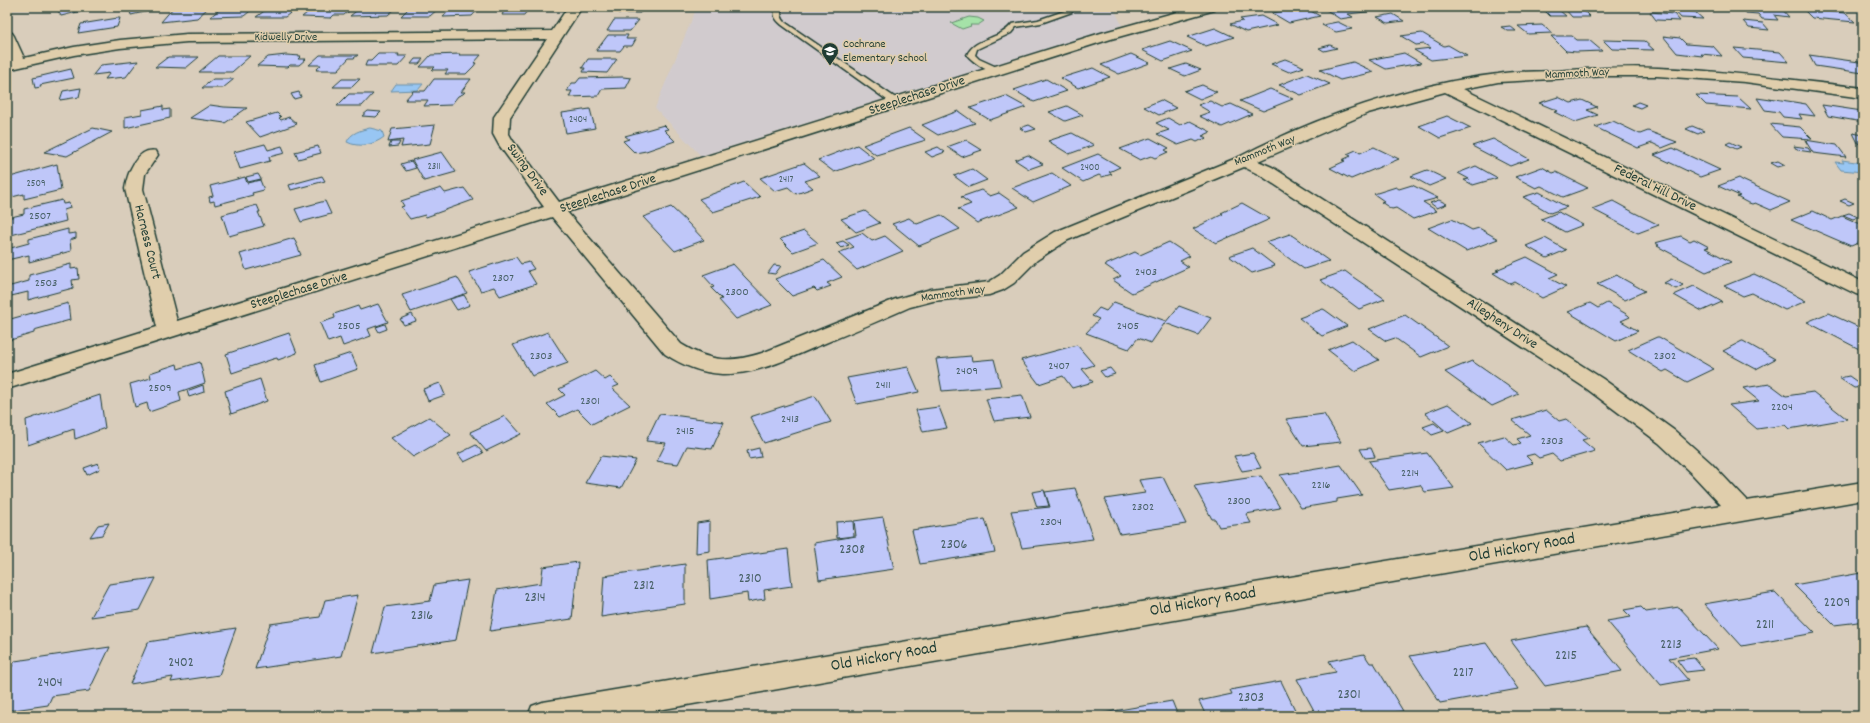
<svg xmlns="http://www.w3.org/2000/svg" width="1870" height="723" viewBox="0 0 1870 723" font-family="Dekko,sans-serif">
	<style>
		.built { fill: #d1cbce }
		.green { fill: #a5e2a8; stroke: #62906e }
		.water { fill: #98c6f3; stroke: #688fa7 }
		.building { fill: #bfc7f9; stroke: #1f3d34 }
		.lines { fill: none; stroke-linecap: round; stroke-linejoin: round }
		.service-casing { stroke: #1f3d34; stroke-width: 3 }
		.minor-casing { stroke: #1f3d34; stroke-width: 3 }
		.service { fill: #e0ceac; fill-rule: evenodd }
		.minor { fill: #e0ceac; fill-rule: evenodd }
		.labels { text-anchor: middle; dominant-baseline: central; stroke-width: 3; stroke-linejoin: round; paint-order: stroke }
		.far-number-label { font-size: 10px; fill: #476065 }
		.far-street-label { font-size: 12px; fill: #1f3d34; stroke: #e0ceac }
		.far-poi-label { font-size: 12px; fill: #1f3d34; stroke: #e0ceac; text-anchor: start }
		.number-label { font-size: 12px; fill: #476065 }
		.street-label { font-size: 14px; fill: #1f3d34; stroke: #e0ceac }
		.near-number-label { font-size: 14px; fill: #476065 }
		.near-street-label { font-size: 17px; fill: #1f3d34; stroke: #e0ceac }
	</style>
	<rect width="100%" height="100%" fill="#d9cdbb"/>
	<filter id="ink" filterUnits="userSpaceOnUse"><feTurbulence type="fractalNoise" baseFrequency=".025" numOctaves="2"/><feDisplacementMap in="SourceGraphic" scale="8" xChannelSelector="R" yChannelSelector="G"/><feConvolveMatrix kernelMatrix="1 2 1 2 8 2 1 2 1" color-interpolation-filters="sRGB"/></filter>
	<g filter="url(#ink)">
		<path class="built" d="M697 7H1113L1122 25 701 156 655 108Z"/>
		<path class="green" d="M969 17 978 18 984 21 978 25H970L971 26 962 29 951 23Z"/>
		<g class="water">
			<path d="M396 84H423L418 90 391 91Z"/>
			<path d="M370 128 382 131 384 137C374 145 358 148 347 142 350 133 361 130 370 128Z"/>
			<path d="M1842 160 1862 163 1863 172 1841 170 1835 162 1844 163Z"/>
		</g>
		<g class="building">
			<path d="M56 7H89L90 9 61 16Z"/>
			<path d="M129 7H151L153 10 131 15Z"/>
			<path d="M179 7H194L193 9 208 8 197 18 161 22 173 8Z"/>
			<path d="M223 7H255L244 16 210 17Z"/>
			<path d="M281 7H298L285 17H256L267 9H279Z"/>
			<path d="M383 7 382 8H396L388 15 350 16 360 8Z"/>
			<path d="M410 7H431L439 8 430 16H401Z"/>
			<path d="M480 7 472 16 443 17 451 8Z"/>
			<path d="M506 7H530L524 15H502Z"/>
			<path d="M621 7H643L640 13H618Z"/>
			<path d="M1322 7H1369L1375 11 1348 14 1353 17 1340 19Z"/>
			<path d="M1684 7H1721L1724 10 1695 8Z"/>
			<path d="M1742 7 1781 8 1789 17 1774 15 1778 20 1762 19 1758 14 1746 13Z"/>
			<path d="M313 8H342L351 9 344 15H334L331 18 302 17Z"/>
			<path d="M1305 8 1320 16 1289 23 1272 13Z"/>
			<path d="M1543 9 1559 10 1566 16H1550Z"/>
			<path d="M1565 9 1583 10 1590 17H1572Z"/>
			<path d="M1803 9 1845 13 1855 22 1812 18Z"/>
			<path d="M1674 10 1695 12 1703 19 1681 18Z"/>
			<path d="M1650 12 1674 14 1680 21 1656 20Z"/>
			<path d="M1393 14 1404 21 1388 23 1377 17Z"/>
			<path d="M1261 16 1278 25 1246 32 1230 24 1243 21 1240 19Z"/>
			<path d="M118 18H120L117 27 78 33 81 24Z"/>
			<path d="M614 20H639L630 31H607Z"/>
			<path d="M1743 21 1763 23 1769 30 1749 28Z"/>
			<path d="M1337 22H1338L1352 29 1336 32 1322 25Z"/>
			<path d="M1542 25 1552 33 1528 34 1518 26Z"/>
			<path d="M1510 26 1516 31H1508L1501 27Z"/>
			<path d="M1215 28 1234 37 1206 46 1187 37Z"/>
			<path d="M1422 33 1444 46 1448 45 1467 56 1431 60 1414 50 1431 48 1424 44 1416 45 1401 36Z"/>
			<path d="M608 35H628L626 39H636L632 46H624L620 51H596Z"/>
			<path d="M1551 36H1572L1577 40H1589L1602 51 1576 52 1566 51Z"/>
			<path d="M1663 36 1680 38 1686 44 1713 46 1722 56 1701 54 1703 56H1702L1677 53Z"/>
			<path d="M1603 40 1644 41 1654 50 1612 49Z"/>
			<path d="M1170 41 1192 51 1163 61 1142 50Z"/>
			<path d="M1330 45 1337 48 1324 51 1319 48Z"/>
			<path d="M1734 48 1780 52 1789 62 1743 58Z"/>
			<path d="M1404 53 1421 63 1386 69 1369 60Z"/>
			<path d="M378 54H399L398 56H407L398 66H365L367 61H371Z"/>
			<path d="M460 54 459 55H481L474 63H476L474 66 466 74H445L448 70H432L435 67H420L431 55Z"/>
			<path d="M1131 54 1150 63 1119 74 1101 65Z"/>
			<path d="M286 55 301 56 298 59H306L299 65H290L288 67 257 66 268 57Z"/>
			<path d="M320 55H358L354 58H349L338 70H316L321 65H309Z"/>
			<path d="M1809 55 1859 62 1863 69V73L1815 66Z"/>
			<path d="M218 56H250L232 72H199Z"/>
			<path d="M168 57H199L186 68 155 67Z"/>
			<path d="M415 59H423L419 64H411Z"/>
			<path d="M588 59H617L607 73 583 72 585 68H582Z"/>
			<path d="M1285 59 1298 64 1304 67 1289 72 1271 64Z"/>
			<path d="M138 61 126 77 105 79 110 73 93 75 101 65Z"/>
			<path d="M1353 62 1374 72 1340 80 1320 70Z"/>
			<path d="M1186 64 1201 70 1185 76 1170 69Z"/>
			<path d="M1093 68 1110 77 1078 88 1061 78Z"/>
			<path d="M71 69 74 78 40 85 41 87 35 88 33 78Z"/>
			<path d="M1307 74 1330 84 1301 95 1279 85Z"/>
			<path d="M580 78 623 77 631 78 626 88 602 89 598 96 569 97 572 91H567L572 83H576Z"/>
			<path d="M213 79H234L223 88H202Z"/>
			<path d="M342 79H360L352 87H333Z"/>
			<path d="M434 79H471L461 92H465L463 94 458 96 451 105 424 106 428 100H405L413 91H425Z"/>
			<path d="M1046 79 1067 91 1034 102 1014 90Z"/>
			<path d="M1202 85 1217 92 1200 99 1184 91Z"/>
			<path d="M81 88 79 97 60 100 63 91Z"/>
			<path d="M1270 89 1293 99 1263 111 1240 101Z"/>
			<path d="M299 92 301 97 294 99 291 94Z"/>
			<path d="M349 94H373L362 106H337Z"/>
			<path d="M1696 95 1738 97 1751 109 1706 105Z"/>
			<path d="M1006 96 1026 107 990 120 970 108Z"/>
			<path d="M1558 97 1571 103 1582 100 1597 107 1587 110 1598 115 1575 122 1554 112 1558 111 1539 103Z"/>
			<path d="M1757 98 1771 100 1769 98 1806 104 1815 116 1799 114 1802 119 1783 117 1779 112 1765 110Z"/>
			<path d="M1161 100 1176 108 1159 115 1144 107Z"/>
			<path d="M1210 101 1222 107 1231 104 1252 114 1222 127 1199 116 1210 112 1198 105Z"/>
			<path d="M1638 102 1646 105 1640 108 1632 105Z"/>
			<path d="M210 105 224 107 247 108 225 123 190 118Z"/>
			<path d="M1822 105 1862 111 1863 122 1828 116Z"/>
			<path d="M163 106V110L170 109V118L125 128V117L142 114V110Z"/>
			<path d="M1067 106 1083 115 1065 121 1049 112Z"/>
			<path d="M590 109 595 128 566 133 562 113Z"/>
			<path d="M368 111 381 112 376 117 362 116Z"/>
			<path d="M958 111 975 123 938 135 922 125Z"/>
			<path d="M277 113 281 117 279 118 281 120 289 117 297 124 260 137 246 122Z"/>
			<path d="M1447 116 1471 128 1440 138 1419 126Z"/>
			<path d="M1168 118 1180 125 1190 121 1211 132 1202 136 1207 138 1201 140 1197 142 1193 140 1178 145 1157 134 1169 130 1156 123Z"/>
			<path d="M1613 121 1640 134 1648 131 1677 142 1662 148 1652 143 1638 148 1595 127Z"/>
			<path d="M1770 124 1800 127 1812 139 1782 137Z"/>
			<path d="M435 125 430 144 401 147 403 140 388 142 392 129Z"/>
			<path d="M664 125 668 129 664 130 675 141 646 151 635 153 623 141 629 139 625 136Z"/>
			<path d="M1029 125 1036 129 1026 132 1020 128Z"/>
			<path d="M1692 126 1704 131 1698 134 1686 129Z"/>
			<path d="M93 128 112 132 67 156 44 152Z"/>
			<path d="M909 128 926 140 876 155 863 145Z"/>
			<path d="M1072 133 1094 145 1069 154 1048 141Z"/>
			<path d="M1853 133 1863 135V146L1858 143Z"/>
			<path d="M1150 138 1169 148 1165 150 1168 152 1155 158 1151 156 1140 160 1120 149Z"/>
			<path d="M1493 139 1515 151 1529 159 1510 166 1472 146Z"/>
			<path d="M966 140 982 150 962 157 947 147Z"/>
			<path d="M1805 140 1837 145 1846 157 1813 153Z"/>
			<path d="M391 142H400L398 146 389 147Z"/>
			<path d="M1730 142 1741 147 1736 149 1726 144Z"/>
			<path d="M265 144 268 150 282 146 285 153 269 157 270 161 240 169 234 152Z"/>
			<path d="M857 145 874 158 834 172 818 160Z"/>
			<path d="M318 146 321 153 298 159 295 152Z"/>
			<path d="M1794 146 1808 148 1811 152 1797 150Z"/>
			<path d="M938 147 945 152 932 157 925 152Z"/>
			<path d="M1374 147 1399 159 1351 179 1330 168 1345 161 1342 160 1351 156 1347 154 1356 150 1360 153Z"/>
			<path d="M1673 148 1681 152 1720 170 1700 177 1654 155Z"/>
			<path d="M442 152 456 172 424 181 412 160Z"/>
			<path d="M1098 154 1120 167 1109 172 1112 174 1102 177 1099 175 1083 182 1062 168Z"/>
			<path d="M1028 155 1043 164 1029 169 1015 160Z"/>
			<path d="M411 161 416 168 406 171 401 164Z"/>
			<path d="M1778 161 1785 165 1778 167 1771 163Z"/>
			<path d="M804 163 820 176 805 181 813 188 796 194 788 187 775 191 760 178Z"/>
			<path d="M57 164 61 190 24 199V194L12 197 10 177Z"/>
			<path d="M1476 166 1496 177 1497 178 1473 185 1464 180 1469 179 1458 173Z"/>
			<path d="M1542 167 1553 173 1556 172 1588 188 1563 197 1541 186 1536 188 1515 177Z"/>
			<path d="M972 169 987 180 969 187 954 176Z"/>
			<path d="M1427 170 1446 179 1429 186 1411 176Z"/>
			<path d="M1052 173 1071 186 1033 202 1012 188Z"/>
			<path d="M258 174 261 179 248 182 246 177Z"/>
			<path d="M322 176 325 181 291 190 289 185Z"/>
			<path d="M245 177 247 183 260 180 264 190 252 193 253 195 215 205 214 201 210 202 209 197 213 196 210 186Z"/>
			<path d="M1739 178 1742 180 1790 202 1771 210 1755 203 1752 204 1746 202 1737 197 1740 196 1718 186Z"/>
			<path d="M744 182 760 197 713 212 699 199Z"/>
			<path d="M1412 185 1438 198 1423 202 1437 211 1413 219 1396 208 1392 209 1390 208 1381 202 1384 201 1374 194 1396 187 1399 189Z"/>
			<path d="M441 188 445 193 464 188 473 200 426 217 425 215 410 219 401 207 404 206 401 201Z"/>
			<path d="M981 190 990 196 999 193 1019 207 977 223 958 209 971 204 961 197Z"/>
			<path d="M1539 192 1552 199 1567 207 1550 213 1523 197Z"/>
			<path d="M1845 199 1854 203 1849 205 1840 201Z"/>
			<path d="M62 200 63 204 69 203 70 208 64 210 66 221 7 236V218L24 214V209Z"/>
			<path d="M1439 200 1447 204 1437 208 1430 203Z"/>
			<path d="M325 201 331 214 301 222 295 209Z"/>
			<path d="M1613 201 1633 212 1659 225 1638 233 1592 209Z"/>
			<path d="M1242 203 1270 219 1216 243 1193 229 1223 214 1221 213Z"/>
			<path d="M257 205 260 212H258L264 226 229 236 222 215Z"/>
			<path d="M671 207 687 222 704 240 675 251 643 217Z"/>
			<path d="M865 211 880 223 856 232 841 219Z"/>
			<path d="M1813 211 1832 220 1842 216 1863 225 1859 227 1863 229V241L1851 246 1791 220Z"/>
			<path d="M1559 212 1560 213 1583 225 1565 232 1541 219Z"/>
			<path d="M1849 213 1858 217 1853 219 1843 215Z"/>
			<path d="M941 215 960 229 919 246 892 224 909 218 917 224Z"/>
			<path d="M1452 219 1472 230 1479 228 1498 239 1466 251 1428 228Z"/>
			<path d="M68 229V234L76 233V238L70 240 71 251 29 262V255L7 260V249L29 243V239Z"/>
			<path d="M804 231 818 243 793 252 780 239Z"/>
			<path d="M862 233 872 241 885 236 903 251 857 270 838 253 854 247 845 239Z"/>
			<path d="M1290 234 1309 247 1329 261 1304 269 1266 242Z"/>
			<path d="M1681 236 1690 241 1694 239 1709 247 1705 248 1731 262 1706 272 1657 246 1659 245 1655 243Z"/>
			<path d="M294 238 301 255 246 270 240 254Z"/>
			<path d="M1545 238 1566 250 1547 258 1526 246Z"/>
			<path d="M843 241 849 245 841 248 836 243Z"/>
			<path d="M1169 242 1190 256 1180 261 1189 267 1132 293 1113 280 1121 276 1105 265 1135 252 1140 255Z"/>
			<path d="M1252 248 1274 265 1275 266 1252 273 1229 256Z"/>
			<path d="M516 257 521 264 529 262 534 269 528 271 536 284 500 296 494 287 481 291 469 272Z"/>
			<path d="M1527 257 1558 274 1549 278 1566 287 1542 298 1515 282 1511 284 1493 273 1499 271 1496 270Z"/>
			<path d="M824 260 842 277 827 283 831 286 817 291 814 288 792 296 775 279Z"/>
			<path d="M71 264V269L78 268 79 279 72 280 73 288 28 300V292L7 297V287L29 281V275Z"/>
			<path d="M733 264 745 277 772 305 736 319 719 300 722 299 711 288 714 287 703 275Z"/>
			<path d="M774 265 781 266 775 274 768 273Z"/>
			<path d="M1345 271 1353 277 1385 299 1359 309 1320 280Z"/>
			<path d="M1754 274 1769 281 1806 301 1785 310 1752 293 1743 296 1724 286Z"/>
			<path d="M1617 275 1618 276 1645 291 1625 300 1597 284Z"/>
			<path d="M457 277 467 293 411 312 402 295Z"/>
			<path d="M1671 279 1683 285 1676 289 1664 283Z"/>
			<path d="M1694 286 1717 299 1722 302 1702 311 1674 295Z"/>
			<path d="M464 295 470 305 457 310 450 299Z"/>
			<path d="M1114 302 1146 314 1166 321 1151 343 1138 338 1129 349 1086 333 1099 319 1092 316 1099 308 1106 311Z"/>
			<path d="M68 303 70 320 34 330V333L7 341V320Z"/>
			<path d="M1590 303 1598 308 1607 303 1628 315 1630 317 1621 321 1638 331 1616 341 1568 312Z"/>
			<path d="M378 304 388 322 368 329 371 336 343 346 340 338 328 342 320 323 335 318 334 314 358 306 360 310Z"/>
			<path d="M1179 306 1211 318 1198 335 1165 323Z"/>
			<path d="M1323 309 1325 310 1347 326 1322 336 1299 318Z"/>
			<path d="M1828 313 1863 329V351L1807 322Z"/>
			<path d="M412 314 416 321 404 325 400 319Z"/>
			<path d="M1405 315 1429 332 1448 346 1421 357 1395 338 1386 341 1369 329Z"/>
			<path d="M385 324 387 329 379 332 376 327Z"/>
			<path d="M548 332 568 363 532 376 513 345Z"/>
			<path d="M289 333 297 353 278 360 277 358 273 359 232 373 226 354Z"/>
			<path d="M1657 337H1659L1714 369 1687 382 1667 370 1663 372 1628 350Z"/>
			<path d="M1352 340 1379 360 1355 371 1328 350Z"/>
			<path d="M1742 341H1743L1775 359 1756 369 1723 351Z"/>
			<path d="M1077 345 1094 365 1082 369 1093 382 1072 388 1063 376 1039 384 1021 360Z"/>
			<path d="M351 353 358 369 321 382 315 365Z"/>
			<path d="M971 356 972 361 994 359 1001 386 942 391 936 359Z"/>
			<path d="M1472 361 1508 386 1519 394 1492 406 1445 372Z"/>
			<path d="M200 362 205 383 179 392 181 401 149 412 147 403 135 407 130 384 151 378 150 373 177 364 178 369Z"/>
			<path d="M908 367 919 392 857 404 847 378Z"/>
			<path d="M1110 368 1115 374 1105 377 1100 371Z"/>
			<path d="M595 371 605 380 610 377 614 381 619 385 612 388 630 405 592 424 577 409 560 417 547 404 565 395 559 389Z"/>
			<path d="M1849 376 1863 386V387L1854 388 1839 378Z"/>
			<path d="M260 379 267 401 231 414 225 391Z"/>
			<path d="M440 383 445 395 428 401 423 389Z"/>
			<path d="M1770 384 1786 396 1813 392 1847 419 1789 429 1785 425 1757 429 1729 405 1759 401 1743 388Z"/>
			<path d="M203 385 204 392 189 397 187 391Z"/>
			<path d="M100 395 105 428 75 439 74 429 28 445 26 420Z"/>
			<path d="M1022 395 1030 417 994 421 986 399Z"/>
			<path d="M815 396 831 422 764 443 750 417Z"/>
			<path d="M1448 404 1456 410 1472 423 1448 433 1425 413Z"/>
			<path d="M938 407H939L947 428 923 432 916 410Z"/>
			<path d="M1546 410 1559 421 1566 419 1589 438 1582 440 1595 451 1560 461 1552 454 1539 458 1534 454 1526 456 1533 463 1506 470 1478 443 1504 436 1514 445 1521 443 1517 439 1530 435 1512 420Z"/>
			<path d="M659 414 680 416 724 422 712 449 687 446 678 464 662 462 657 461 666 443 646 441Z"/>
			<path d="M1324 414 1341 442 1303 446 1286 419Z"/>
			<path d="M505 416 521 434 486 451 470 432Z"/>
			<path d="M429 417 451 435 413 457 391 438Z"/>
			<path d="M1434 423 1444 431 1432 435 1423 427Z"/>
			<path d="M476 445 483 453 464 462 458 454Z"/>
			<path d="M759 448 761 457 749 459 747 451Z"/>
			<path d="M1371 448 1375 457 1365 458 1360 449Z"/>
			<path d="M1253 453 1261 468 1242 471 1234 456Z"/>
			<path d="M1427 453 1454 488 1425 492 1420 485 1389 490 1369 461Z"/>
			<path d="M601 456 636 460 621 488 585 483Z"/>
			<path d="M98 463 100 469 87 475 84 468Z"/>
			<path d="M1341 465 1362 495 1337 499V502L1301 508 1280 475Z"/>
			<path d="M1261 476 1280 508 1246 514 1251 523 1219 527 1215 519H1212L1194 486Z"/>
			<path d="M1163 477 1186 524 1120 534 1105 499 1145 493 1139 480Z"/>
			<path d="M1075 488 1093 539 1022 548 1011 511 1050 507 1045 492Z"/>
			<path d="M1044 490 1049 506 1037 507 1032 492Z"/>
			<path d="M883 517 894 569 819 580 814 543 856 536 854 521Z"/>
			<path d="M985 519 995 552 920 564 912 530Z"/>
			<path d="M710 521V551L696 553 697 523Z"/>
			<path d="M853 521 854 536 837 538 836 522Z"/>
			<path d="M109 523 102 535 90 537 98 525Z"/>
			<path d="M788 549 792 586 764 590 765 599 758 600 748 602 747 593 710 599 708 560Z"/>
			<path d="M578 562 572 619 490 631 497 590 541 583 543 567Z"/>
			<path d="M685 564V604L601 617 604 576Z"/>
			<path d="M1861 573 1863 575V621L1851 623 1834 625 1794 585Z"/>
			<path d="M156 578 140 610 91 617 109 584Z"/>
			<path d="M468 580 456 640 373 653 385 607 430 601 434 585Z"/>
			<path d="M1775 592 1815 633 1742 646 1704 604Z"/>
			<path d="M358 595 341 656 255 669 270 624 320 617 325 600Z"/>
			<path d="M1641 607 1646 612 1679 607 1718 649 1669 658 1688 680 1661 685 1607 621 1631 617 1624 610Z"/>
			<path d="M1586 627 1622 671 1545 686 1511 641Z"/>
			<path d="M236 628 219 675 171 682 173 677 130 684 148 642Z"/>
			<path d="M1486 643 1518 689 1440 703 1410 656Z"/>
			<path d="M110 647 89 691 52 696 48 705 7 711V676L15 661Z"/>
			<path d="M1364 654 1370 663H1374L1403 711 1376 716H1317L1297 679 1336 672 1329 661Z"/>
			<path d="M1694 658 1704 670 1686 672 1677 660Z"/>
			<path d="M1281 681 1298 716H1206L1199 701 1232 694 1230 690Z"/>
			<path d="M1172 701 1178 716H1090L1119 710Z"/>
		</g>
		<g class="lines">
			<g class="service-casing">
				<g id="service">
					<path d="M776 7H782C780 14 781 18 786 23L900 101V105H894L782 25C776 20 772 15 776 7Z"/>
					<path d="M1070 9 1072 10V12L1041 23 1016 27 1011 33 977 49 975 55 979 59 1001 69V73C990 74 974 63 967 55 975 37 1000 40 1012 24L1038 20Z"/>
				</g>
			</g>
			<g class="minor-casing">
				<path id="minor" d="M568 7H582L510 117 509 134 513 141 559 202 1101 33 1195 7H1217L1215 10 1111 39 567 212 681 344C710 362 730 363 762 353L896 299 931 289 989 282 1000 275 1023 252 1055 232 1239 157C1316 117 1411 84 1498 74 1516 71 1534 72 1552 71 1588 69 1623 66 1658 68 1727 71 1795 80 1863 88V98L1745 82 1657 76H1609L1498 82 1463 89 1863 282V296L1856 294 1445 92 1368 113 1258 161 1272 167 1603 379 1675 431 1711 463 1747 501 1863 482V500L624 716H528L532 706 543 702 1721 505 1693 475 1659 443 1587 389 1260 175 1244 167 1068 240 1037 260 1014 283 1003 290 989 295 933 301 910 307C881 320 852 332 823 344 791 357 758 375 722 374 701 373 682 365 665 354L552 217 7 389V374L157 327 125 189C127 174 137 147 156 151L158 155 145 174 143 189 177 321 544 207 499 145 493 134 494 117 547 39 187 42 120 48 74 55 7 70V62L11 61 7 52V32L12 33 14 36 24 58 74 47 120 40 187 34 552 31Z"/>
			</g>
			<use href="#service" class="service"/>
			<use href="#minor" class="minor"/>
		</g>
	</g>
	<defs>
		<g id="school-pin" transform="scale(0.9)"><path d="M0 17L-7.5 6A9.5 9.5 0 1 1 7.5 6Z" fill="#1f3d34" stroke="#e0ceac"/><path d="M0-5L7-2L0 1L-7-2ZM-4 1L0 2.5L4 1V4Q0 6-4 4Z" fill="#fff"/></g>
	</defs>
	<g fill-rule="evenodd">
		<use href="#school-pin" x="830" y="51"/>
	</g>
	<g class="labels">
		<g class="far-number-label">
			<text x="578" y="120">2404</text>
			<text x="434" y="167">2311</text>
			<text x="1090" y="168">2400</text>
			<text x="786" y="180">2417</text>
			<text x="36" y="184">2509</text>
		</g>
		<g class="far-street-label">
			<text x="286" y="37">Kidwelly Drive</text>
			<text transform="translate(1577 74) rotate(-3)">Mammoth Way</text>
			<text transform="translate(1265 151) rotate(-22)">Mammoth Way</text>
			<text transform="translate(953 294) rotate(-8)">Mammoth Way</text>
		</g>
		<g class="far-poi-label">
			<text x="843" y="44">Cochrane<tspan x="843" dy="14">Elementary School</tspan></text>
		</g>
		<g class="number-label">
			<text x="40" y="216">2507</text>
			<text x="1146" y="272">2403</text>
			<text x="503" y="278">2307</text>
			<text x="46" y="283">2503</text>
			<text x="737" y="292">2300</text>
			<text x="349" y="326">2505</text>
			<text x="1128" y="326">2405</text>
			<text x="541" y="356">2303</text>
			<text x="1665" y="356">2302</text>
			<text x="1059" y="366">2407</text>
			<text x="967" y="371">2409</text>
			<text x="883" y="385">2411</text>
			<text x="160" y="388">2509</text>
			<text x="590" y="401">2301</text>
			<text x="1782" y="407">2204</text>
			<text x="790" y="419">2413</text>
			<text x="685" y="431">2415</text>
			<text x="1552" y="441">2303</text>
			<text x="1410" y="473">2214</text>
			<text x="1321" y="485">2216</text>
			<text x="1239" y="501">2300</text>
			<text x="1143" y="507">2302</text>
			<text x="1051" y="522">2304</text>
		</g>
		<g class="street-label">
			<text transform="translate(917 96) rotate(-18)">Steeplechase Drive</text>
			<text transform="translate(527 170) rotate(54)">Swing Drive</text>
			<text transform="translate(1655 188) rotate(26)">Federal Hill Drive</text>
			<text transform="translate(608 194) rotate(-18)">Steeplechase Drive</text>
			<text transform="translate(147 242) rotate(76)">Harness Court</text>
			<text transform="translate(299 291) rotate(-17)">Steeplechase Drive</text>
			<text transform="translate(1502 324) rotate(33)">Allegheny Drive</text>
		</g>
		<g class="near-number-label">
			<text x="954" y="545">2306</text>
			<text x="852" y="550">2308</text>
			<text x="750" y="579">2310</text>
			<text x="644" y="586">2312</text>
			<text x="535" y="598">2314</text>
			<text x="1837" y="603">2209</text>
			<text x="422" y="616">2316</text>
			<text x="1765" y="625">2211</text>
			<text x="1671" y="645">2213</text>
			<text x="1566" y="656">2215</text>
			<text x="181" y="663">2402</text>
			<text x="1463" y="673">2217</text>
			<text x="50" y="683">2404</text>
			<text x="1349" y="695">2301</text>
			<text x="1251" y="698">2303</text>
		</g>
		<g class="near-street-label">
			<text transform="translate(1522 549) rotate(-10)">Old Hickory Road</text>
			<text transform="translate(1203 603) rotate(-10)">Old Hickory Road</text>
			<text transform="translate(884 658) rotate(-10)">Old Hickory Road</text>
		</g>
	</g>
	<rect width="1870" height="723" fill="none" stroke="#e0ceac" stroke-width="24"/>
	<rect x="12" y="12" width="1846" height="699" fill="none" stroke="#1f3d34" stroke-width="1.5" filter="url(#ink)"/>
</svg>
